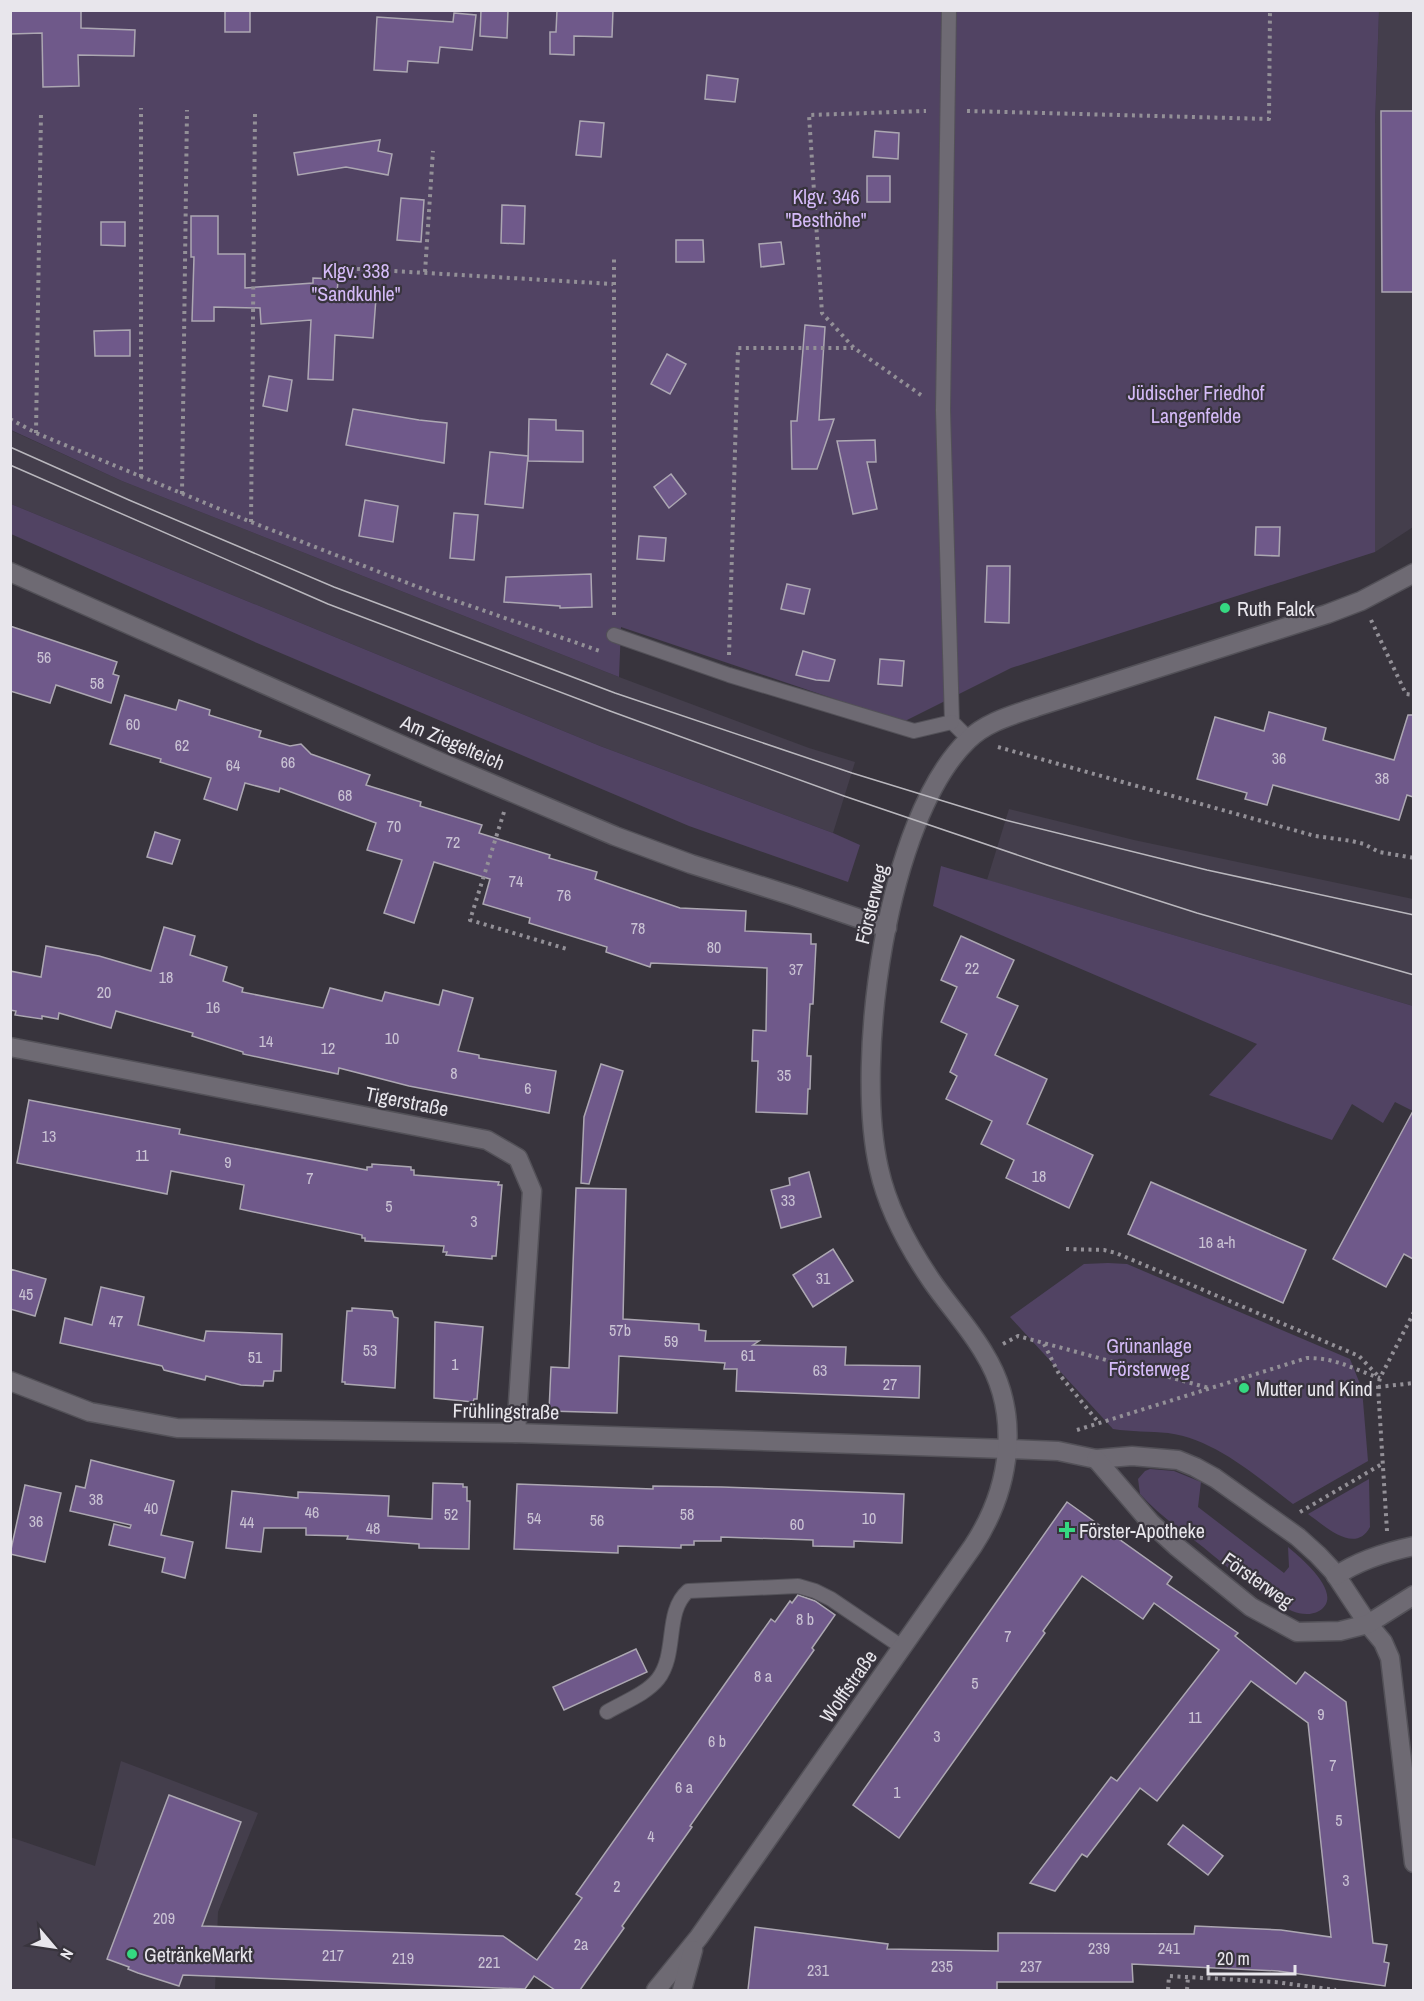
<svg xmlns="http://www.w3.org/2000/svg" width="1424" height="2001" viewBox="0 0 1424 2001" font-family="'Archivo Narrow',sans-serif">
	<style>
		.built { fill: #443e4c }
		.green { fill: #514363 }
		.building { fill: #6f598a; stroke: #aca7b2; stroke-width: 1.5 }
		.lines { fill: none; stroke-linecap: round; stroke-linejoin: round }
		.lane-casing { stroke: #535158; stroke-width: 16 }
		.street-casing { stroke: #535158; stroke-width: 21 }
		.path { stroke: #939097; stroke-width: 4; stroke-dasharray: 3 4.5; stroke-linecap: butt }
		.lane { stroke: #6e6a73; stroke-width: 14 }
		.street { stroke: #6e6a73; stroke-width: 18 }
		.tram { stroke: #b9b7bd; stroke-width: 1.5 }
		.poi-dot { fill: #35d881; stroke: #38343d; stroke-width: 2 }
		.labels { text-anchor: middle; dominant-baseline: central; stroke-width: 4.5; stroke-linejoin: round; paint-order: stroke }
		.number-label { font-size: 16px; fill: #cac3d4 }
		.park-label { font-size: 20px; fill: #d5bbf8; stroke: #38343d }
		.poi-label { font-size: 20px; fill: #e8e6ec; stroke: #38343d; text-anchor: start }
		.street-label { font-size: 20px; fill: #e8e6ec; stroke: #38343d }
	</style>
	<rect width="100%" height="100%" fill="#38343d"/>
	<g class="built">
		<path d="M1379 11H1413V527L1375 552V123Z"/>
		<path d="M10 430 122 481 619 677 809 748 855 762 833 833 600 746 11 504Z"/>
		<path d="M1009 809 1134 840 1413 899V1006L987 880Z"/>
		<path d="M121 1761 258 1813 218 1912 215 1990H11L10 1837 95 1866Z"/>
	</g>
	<g class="green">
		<path d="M11 11H1379L1375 123V552L1011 668 903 722 621 627 619 677 122 481 11 430Z"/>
		<path d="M11 504 600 746 833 833 860 845 848 882 689 826 257 643 11 534Z"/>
		<path d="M941 866 1413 1006V1111L1395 1102 1383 1123 1352 1104 1332 1140 1209 1095 1257 1044 933 906Z"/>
		<path d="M1108 1263 1127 1264 1350 1359 1362 1389 1368 1461 1293 1504C1257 1477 1215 1439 1168 1433 1150 1431 1131 1432 1113 1429L1010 1317 1084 1264Z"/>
		<path d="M1150 1469 1174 1471 1201 1482 1198 1507 1284 1573 1289 1567 1288 1547C1300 1557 1346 1595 1319 1611 1310 1616 1300 1614 1292 1611 1259 1595 1231 1570 1203 1547 1181 1530 1158 1514 1140 1494L1138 1479 1145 1471Z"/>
		<path d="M1369 1479 1370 1527C1355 1555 1325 1526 1308 1514Z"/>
	</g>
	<g class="building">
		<path d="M10 10H81V28L135 30 134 56 78 55 79 86 43 87 42 33 10 34Z"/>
		<rect x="225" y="10" width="25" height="22"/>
		<path d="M481 10H508L507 38 480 36Z"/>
		<path d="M557 10H613L612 37 574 36V55L550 54V32H556Z"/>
		<path d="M454 13 476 15 472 50 440 47 438 63 408 61 407 72 374 70 377 17 453 22Z"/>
		<path d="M707 75 738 79 735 102 705 99Z"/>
		<path d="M1381 111H1413V292H1382Z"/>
		<path d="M580 121 604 123 601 157 576 155Z"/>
		<path d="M875 131 899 133 898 159 873 157Z"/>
		<path d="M380 140 378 151 392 154 388 175 346 167 298 175 294 153Z"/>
		<rect x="867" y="176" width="23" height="26"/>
		<path d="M401 198 424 200 421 242 397 240Z"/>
		<path d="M502 205 525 206 524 244 501 243Z"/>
		<path d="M191 216H218V254H245V288L313 283V278L338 279 337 295 376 298 373 338 335 335 333 380 308 379 311 320 261 324 260 308 214 307V321H192L194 257H191Z"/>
		<path d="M101 222H125V246L101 245Z"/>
		<path d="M676 240H703L704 262H676Z"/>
		<path d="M781 242 784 264 761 267 759 244Z"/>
		<path d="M805 325 825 327 819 420 834 419 817 469H792L791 421H797Z"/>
		<path d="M130 330V356H95L94 331Z"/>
		<path d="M667 354 686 364 670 394 651 384Z"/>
		<path d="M269 376 292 380 287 411 263 406Z"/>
		<path d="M353 409 419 420 447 423 444 463 346 445Z"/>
		<path d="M529 419 556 420V430L583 431V462L528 461Z"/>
		<path d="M875 440 876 462H867L877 509 853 514 837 441Z"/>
		<path d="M490 452 528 456 523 508 485 504Z"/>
		<path d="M671 474 686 494 669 508 654 487Z"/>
		<path d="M365 500 398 506 393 542 359 536Z"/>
		<path d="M454 513 478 515 474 560 450 558Z"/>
		<path d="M1256 527H1280L1279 556 1255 555Z"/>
		<path d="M639 536 666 538 664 561 637 559Z"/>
		<path d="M987 566H1010L1009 623 985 622Z"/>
		<path d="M591 574 592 607 560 608V606L504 602 506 577Z"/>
		<path d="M787 584 810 589 804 614 781 609Z"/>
		<path d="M10 626 117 662 113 674 119 676 111 703 56 685 50 703 10 691Z"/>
		<path d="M803 651 835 660 829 681 816 680 796 675Z"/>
		<path d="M880 659 904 661 902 686 878 684Z"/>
		<path d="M125 695 176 710 179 700 210 710 209 715 261 731 259 737 290 746 301 744 311 754 370 775 366 785 421 802 420 806 482 825 479 833 550 855 549 858 597 872 595 879 680 908 746 911 745 931 811 934V944H816L813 1004H810L807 1056H811L810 1089H808L807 1114 756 1112 758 1061H752L753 1030 766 1031 767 968 651 963 650 967 606 952 607 947 529 923 530 918 483 904 490 879 434 862 414 923 384 913 402 860 367 850 376 823 280 788 279 792 245 783 237 810 204 799 211 778 160 762 161 759 110 744Z"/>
		<path d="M1269 712 1326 728 1323 740 1394 760 1408 715H1413V797L1407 795 1399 820 1273 785 1267 805 1245 799 1247 793 1197 779 1215 717 1264 731Z"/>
		<path d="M155 832 180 840 172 864 147 857Z"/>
		<path d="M164 927 195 936 190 955 227 967 223 981 243 988 242 992 323 1008 330 988 382 1001 385 992 439 1005 443 990 473 998 458 1051 479 1055V1058L556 1071 549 1113 409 1086 339 1068 338 1074 243 1054V1052L192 1036 193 1033 116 1011 111 1028 59 1013 58 1019 42 1016V1019L15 1015 16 1011 10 1010V971L41 977 46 946 99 956 151 971Z"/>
		<path d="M961 936 1014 960 997 997 1018 1006 995 1055 1047 1079 1027 1124 1093 1155 1069 1208 1006 1178 1014 1160 981 1144 992 1121 946 1099 957 1076 950 1072 967 1034 941 1022 957 987 941 980Z"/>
		<path d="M601 1064 623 1071 589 1184 581 1183 584 1117Z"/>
		<path d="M29 1100 180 1129 179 1134 367 1170V1167H372V1164L411 1167V1170H414V1175L499 1182 498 1185H502L496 1256H492V1259L446 1255 447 1252H443L444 1246 365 1241V1238H362V1235L240 1209 244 1185 171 1171 167 1194 17 1163Z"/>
		<path d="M1413 1111V1259L1404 1254 1386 1287 1333 1259Z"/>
		<path d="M809 1172 821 1217 781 1228 771 1190 790 1185 789 1178Z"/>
		<path d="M1151 1182 1306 1250 1283 1303 1128 1234Z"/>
		<path d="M576 1188 626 1189 623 1319 699 1324V1330L706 1331 705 1341H759L753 1345 846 1347 845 1365 920 1366 919 1398 736 1391 737 1369H724L725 1363 619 1356 617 1413 549 1411 551 1367 569 1368Z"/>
		<path d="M833 1249 853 1281 813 1307 793 1275Z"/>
		<path d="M10 1269 46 1279 35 1316 10 1309Z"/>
		<path d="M101 1287 144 1297 138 1325 204 1341 206 1331 282 1334 281 1371H274L273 1381H264L263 1386 241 1385 206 1376 205 1380 164 1370 162 1366 60 1343 65 1318 92 1325Z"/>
		<path d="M352 1308 392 1311 394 1317 398 1318 395 1388 345 1384V1382H342L347 1311H352Z"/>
		<path d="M435 1322 483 1327 477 1399H474L473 1402 434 1398Z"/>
		<path d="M91 1460 174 1481 161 1535 193 1542 185 1578 162 1572 165 1558 109 1545 114 1524 130 1528 131 1525 70 1511 76 1486 85 1488Z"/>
		<path d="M433 1483 463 1484V1487H467V1501H470L469 1549 419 1548V1544L347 1539 348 1536 306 1535V1528H264L261 1552 226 1548 232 1491 298 1498V1492L389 1496 388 1516 432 1519Z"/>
		<path d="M517 1484 653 1489V1486L722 1487 904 1494 902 1543 854 1541V1547L813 1546V1540L721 1537V1541H694V1545H681V1548L618 1546V1553L514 1549Z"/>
		<path d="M25 1485 61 1493 45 1562 10 1554Z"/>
		<path d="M1067 1502 1172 1577 1167 1584 1238 1633 1235 1636 1296 1684 1305 1672 1346 1702 1373 1943 1387 1945 1384 1962 1389 1963 1385 1986 1278 1971 1132 1964 1133 1982H997V1990H748L755 1927 888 1944 887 1949 998 1951V1933L1194 1934 1195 1926 1281 1930 1331 1937 1308 1723 1251 1681 1157 1801 1140 1788 1087 1857 1082 1854 1055 1891 1030 1883 1111 1777 1117 1781 1219 1650 1154 1603 1143 1619 1082 1576 1043 1631 1045 1633 899 1838 853 1805Z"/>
		<path d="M798 1595 815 1601 835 1615 812 1648 814 1650 690 1826 692 1827 622 1926 624 1928 580 1990H555L534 1976 525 1989 183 1975 179 1986 138 1973 128 1969 129 1967 107 1959 169 1795 241 1822 202 1926 503 1936 537 1960 582 1898 576 1894 771 1619 775 1622 790 1601 792 1603Z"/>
		<path d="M636 1649 647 1672 564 1710 553 1687Z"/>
		<path d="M1183 1825 1223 1856 1208 1875 1168 1844Z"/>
	</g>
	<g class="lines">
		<g class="lane-casing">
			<g id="lane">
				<path d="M949 10 943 410 952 722 969 739"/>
				<path d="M614 635 729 675 914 731 952 722"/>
				<path d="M607 1712C624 1702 646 1694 658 1679 678 1653 664 1612 688 1591L798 1586 815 1591 831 1599 902 1647"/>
			</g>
		</g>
		<g class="street-casing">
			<g id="street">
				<path d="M10 572 438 761 615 836 691 864 793 896 887 928"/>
				<path d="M10 1047 487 1140 518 1158 532 1191 516 1433"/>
				<path d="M10 1381 90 1412 177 1428 516 1433 1007 1449 1058 1451 1096 1459 1132 1456 1178 1460 1195 1467 1215 1478 1298 1537 1318 1555 1333 1571 1368 1624 1383 1642 1390 1658 1414 1863"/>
				<path d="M1096 1459 1151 1523 1176 1546 1251 1607 1297 1632 1340 1631 1368 1624 1414 1595"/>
				<path d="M1336 1576C1359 1560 1386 1552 1414 1546"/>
				<path d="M656 1990 699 1937 973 1546C1011 1488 1022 1414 984 1353 969 1327 948 1305 931 1280 908 1246 888 1210 879 1169 854 1061 886 819 968 740 986 722 1013 715 1036 707L1327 614 1361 601 1414 573"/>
				<path d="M682 1990 693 1950"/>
			</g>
		</g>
		<g class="path">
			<path d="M967 111 1269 119 1270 10"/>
			<path d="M342 268 613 284"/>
			<path d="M425 272 433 151"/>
			<path d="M921 395 854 348 822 313 809 115 926 111"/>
			<path d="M10 419 36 433 251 522 436 594 600 651"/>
			<path d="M36 433 41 113"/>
			<path d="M141 477V108"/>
			<path d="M182 494 187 110"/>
			<path d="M251 522 255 114"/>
			<path d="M614 615V255"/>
			<path d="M1371 620 1406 694 1414 695"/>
			<path d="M729 655 738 348H853"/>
			<path d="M998 747 1315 836 1352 841 1364 844 1379 852 1414 858"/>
			<path d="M504 812 470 920 567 949"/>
			<path d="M1066 1249 1104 1250 1116 1253 1359 1356 1380 1378"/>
			<path d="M1003 1344 1018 1336 1209 1388"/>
			<path d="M1044 1344 1059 1374 1099 1423"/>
			<path d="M1378 1387 1414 1383"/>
			<path d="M1077 1430 1307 1358C1338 1358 1352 1369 1380 1378"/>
			<path d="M1300 1512 1382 1464"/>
			<path d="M1387 1531 1378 1387 1380 1378 1414 1312"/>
			<path d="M1168 1990 1169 1976 1275 1982 1336 1990"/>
			<path d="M1187 1990 1188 1977"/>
		</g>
		<use href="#lane" class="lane"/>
		<use href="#street" class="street"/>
		<g class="tram">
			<path d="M10 447 129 500 334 587 615 693 852 773 1005 820 1207 870 1414 915"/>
			<path d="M10 465 328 604 610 711 844 796 1047 865 1197 913 1414 975"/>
		</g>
	</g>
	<g class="poi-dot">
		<circle cx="1225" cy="608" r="6"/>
		<circle cx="1244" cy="1388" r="6"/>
		<path d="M1064 1521h6v6h6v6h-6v6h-6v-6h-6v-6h6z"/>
		<circle cx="132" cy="1954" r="6"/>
	</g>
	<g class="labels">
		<g class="number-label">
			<text x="44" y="657">56</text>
			<text x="97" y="683">58</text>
			<text x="133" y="724">60</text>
			<text x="182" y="745">62</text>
			<text x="1279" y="758">36</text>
			<text x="288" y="762">66</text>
			<text x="233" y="765">64</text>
			<text x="1382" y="778">38</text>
			<text x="345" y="795">68</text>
			<text x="394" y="826">70</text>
			<text x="453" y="842">72</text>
			<text x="516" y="881">74</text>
			<text x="564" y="895">76</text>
			<text x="638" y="928">78</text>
			<text x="714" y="947">80</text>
			<text x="972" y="968">22</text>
			<text x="796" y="969">37</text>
			<text x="166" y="977">18</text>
			<text x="104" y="992">20</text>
			<text x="213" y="1007">16</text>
			<text x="392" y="1038">10</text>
			<text x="266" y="1041">14</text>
			<text x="328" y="1048">12</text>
			<text x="454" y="1073">8</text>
			<text x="784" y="1075">35</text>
			<text x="528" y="1088">6</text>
			<text x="49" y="1136">13</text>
			<text x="142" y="1155">11</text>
			<text x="228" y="1162">9</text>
			<text x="1039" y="1176">18</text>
			<text x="310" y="1178">7</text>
			<text x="788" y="1200">33</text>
			<text x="389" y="1206">5</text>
			<text x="474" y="1221">3</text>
			<text x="1217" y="1242">16 a-h</text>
			<text x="823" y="1278">31</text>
			<text x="26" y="1294">45</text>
			<text x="116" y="1321">47</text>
			<text x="620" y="1330">57b</text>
			<text x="671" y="1341">59</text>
			<text x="370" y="1350">53</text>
			<text x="748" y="1355">61</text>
			<text x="255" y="1357">51</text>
			<text x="455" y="1364">1</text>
			<text x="820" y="1370">63</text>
			<text x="890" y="1384">27</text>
			<text x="96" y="1499">38</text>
			<text x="151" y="1508">40</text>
			<text x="312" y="1512">46</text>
			<text x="451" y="1514">52</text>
			<text x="687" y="1514">58</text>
			<text x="534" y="1518">54</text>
			<text x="869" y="1518">10</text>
			<text x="597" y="1520">56</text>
			<text x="36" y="1521">36</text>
			<text x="247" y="1522">44</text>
			<text x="797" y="1524">60</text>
			<text x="373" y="1528">48</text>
			<text x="805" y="1619">8 b</text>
			<text x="1008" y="1636">7</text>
			<text x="763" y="1676">8 a</text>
			<text x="975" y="1683">5</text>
			<text x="1321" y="1714">9</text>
			<text x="1195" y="1717">11</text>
			<text x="937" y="1736">3</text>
			<text x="717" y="1741">6 b</text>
			<text x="1333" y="1765">7</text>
			<text x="684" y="1787">6 a</text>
			<text x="897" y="1792">1</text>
			<text x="1339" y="1820">5</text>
			<text x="651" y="1836">4</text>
			<text x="1346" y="1880">3</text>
			<text x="617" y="1886">2</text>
			<text x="164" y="1918">209</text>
			<text x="581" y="1944">2a</text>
			<text x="1099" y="1948">239</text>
			<text x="1169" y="1948">241</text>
			<text x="333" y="1955">217</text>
			<text x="403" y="1958">219</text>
			<text x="489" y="1962">221</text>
			<text x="942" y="1966">235</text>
			<text x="1031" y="1966">237</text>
			<text x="818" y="1970">231</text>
		</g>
		<g class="park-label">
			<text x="826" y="196">Klgv. 346<tspan x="826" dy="23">"Besthöhe"</tspan></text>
			<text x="356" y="270">Klgv. 338<tspan x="356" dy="23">"Sandkuhle"</tspan></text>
			<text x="1196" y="392">Jüdischer Friedhof<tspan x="1196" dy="23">Langenfelde</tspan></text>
			<text x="1149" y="1345">Grünanlage<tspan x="1149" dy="23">Försterweg</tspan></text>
		</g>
		<g class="poi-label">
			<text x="1237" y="608">Ruth Falck</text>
			<text x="1256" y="1388">Mutter und Kind</text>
			<text x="1079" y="1530">Förster-Apotheke</text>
			<text x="144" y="1954">GetränkeMarkt</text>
		</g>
		<g class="street-label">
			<text transform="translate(453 742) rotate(23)">Am Ziegelteich</text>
			<text transform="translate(871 904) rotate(-76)">Försterweg</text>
			<text transform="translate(407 1101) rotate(11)">Tigerstraße</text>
			<text transform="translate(506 1411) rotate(1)">Frühlingstraße</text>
			<text transform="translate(1258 1580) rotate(35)">Försterweg</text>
			<text transform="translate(848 1686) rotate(-55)">Wolffstraße</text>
		</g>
	</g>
	<rect width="1424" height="2001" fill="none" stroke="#e8e6ec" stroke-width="24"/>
	<g transform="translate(54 1947) rotate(119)" stroke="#38343d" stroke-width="4.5" paint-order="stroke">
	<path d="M0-4.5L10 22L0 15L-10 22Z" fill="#e8e6ec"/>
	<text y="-9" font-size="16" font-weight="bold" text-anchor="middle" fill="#e8e6ec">N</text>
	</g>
	<path d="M1208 1965v9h87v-9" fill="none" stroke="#e8e6ec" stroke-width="3"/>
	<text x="1217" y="1965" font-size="18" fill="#e8e6ec" stroke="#38343d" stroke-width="4.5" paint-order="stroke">20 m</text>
</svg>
